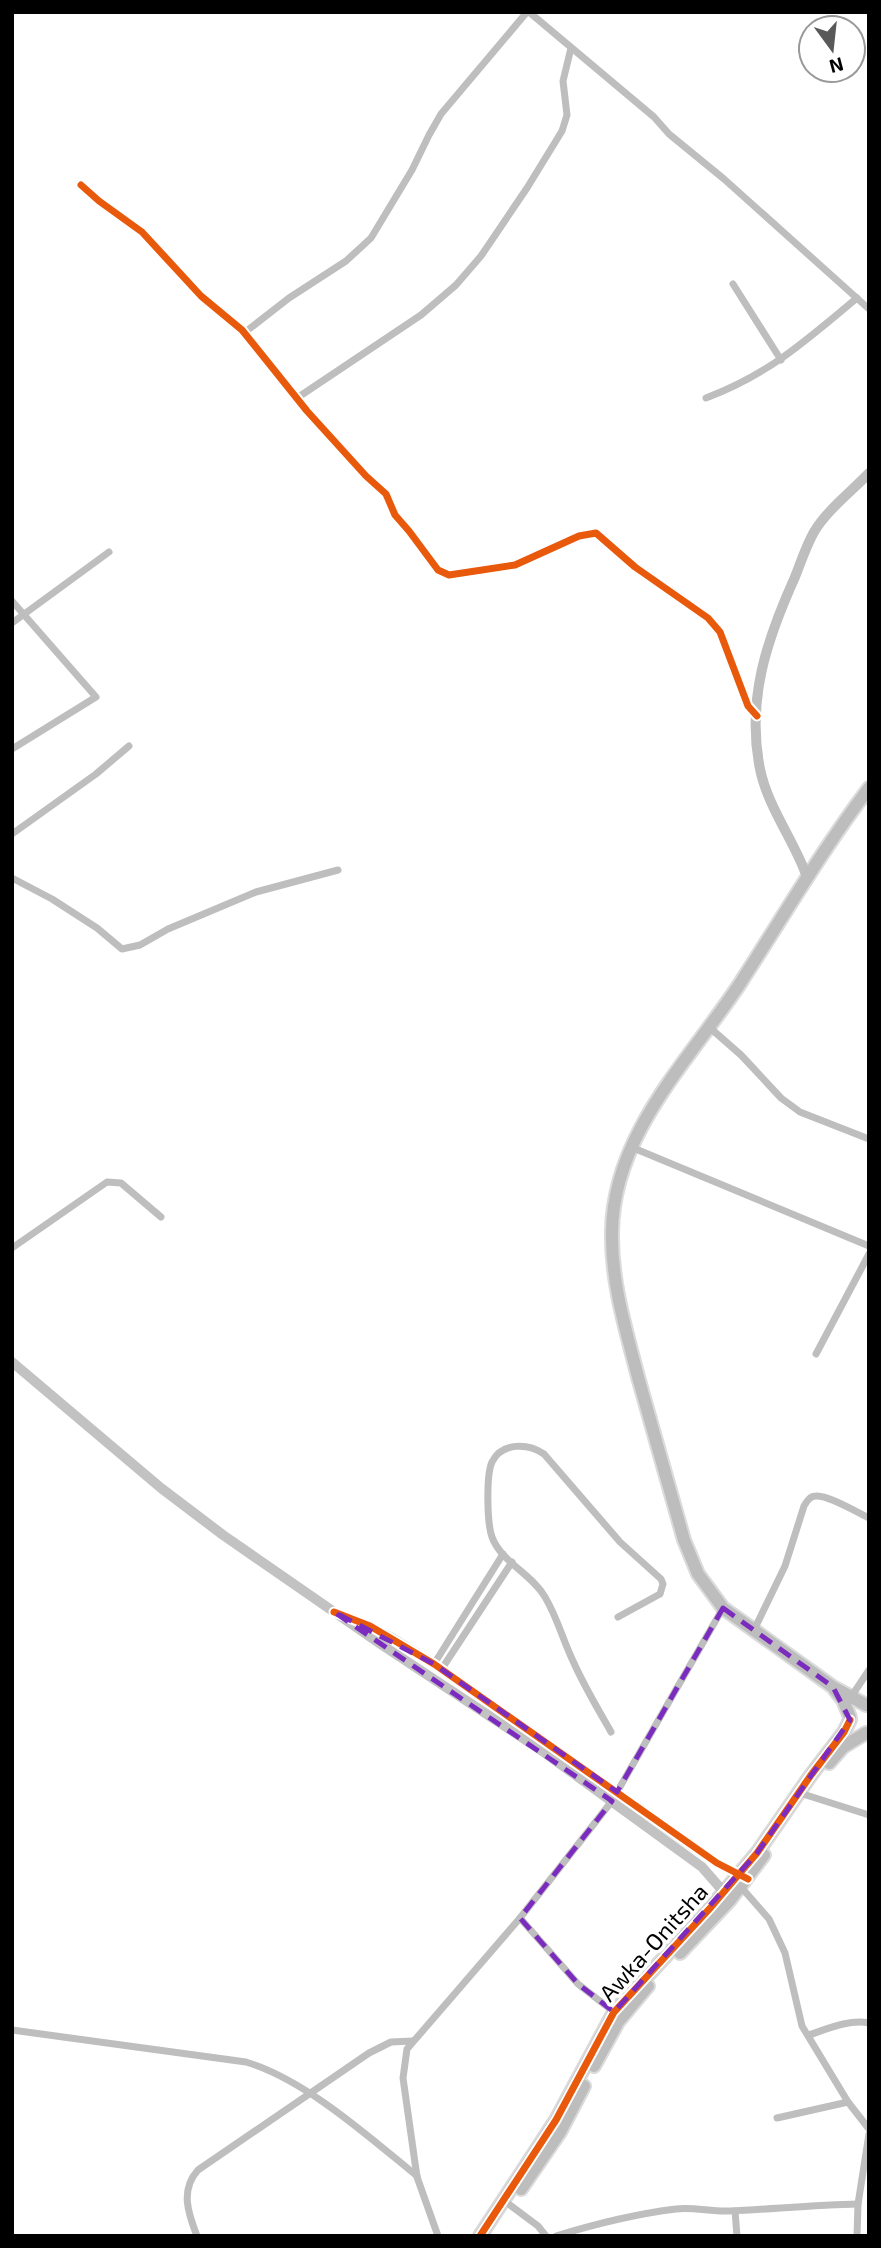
<svg xmlns="http://www.w3.org/2000/svg" width="881" height="2248" viewBox="0 0 881 2248" font-family="'Exo 2',sans-serif">
	<style>
		.lines { fill: none; stroke-linecap: round; stroke-linejoin: round }
		.primary-casing { stroke: #dbdbdb; stroke-width: 16 }
		.minor { stroke: #bebebe; stroke-width: 7 }
		.tertiary { stroke: #bebebe; stroke-width: 10 }
		.secondary { stroke: #c2c2c2; stroke-width: 10 }
		.primary { stroke: #bdbdbd; stroke-width: 12 }
		.cycleway-casing { stroke: #fff; stroke-width: 11 }
		.cycleway { stroke: #e8590c; stroke-width: 7 }
		.marked { fill: none; stroke: #7b2cbf; stroke-width: 5; stroke-dasharray: 14 9; stroke-linejoin: round }
		.labels { text-anchor: middle; dominant-baseline: central; stroke-width: 7; stroke-linejoin: round; paint-order: stroke }
		.street-label { font-size: 23px; fill: #000; stroke: #fff }
	</style>
	<rect width="100%" height="100%" fill="#fff"/>
	<g class="lines">
		<g class="primary-casing">
			<g id="primary">
				<path d="M835 1690 843 1700 850 1717"/>
				<path d="M866 1705 833 1687 723 1608 698 1574 684 1540C669 1486 653 1432 638 1377 626 1330 611 1282 612 1232 613 1133 690 1060 741 982 783 917 822 850 869 788"/>
				<path d="M829 1763 843 1747 866 1733"/>
				<path d="M680 1953 730 1900 764 1855"/>
				<path d="M594 2066 618 2022 648 1986"/>
				<path d="M521 2189 560 2132 584 2086"/>
				<path d="M480 2236 556 2120 614 2012 711 1907 757 1853 811 1775 844 1732 850 1720"/>
			</g>
		</g>
		<g class="minor">
			<path d="M529 12 654 117 669 134 724 179 869 309"/>
			<path d="M81 185 99 201 142 232 201 296 242 330 307 411 366 476 386 494 395 515 409 531 438 570 449 575 515 565 579 536 596 533 635 567 708 618 720 632 748 706 756 715"/>
			<path d="M733 284 781 360"/>
			<path d="M244 333 289 298 346 261 371 238 412 170 429 135 441 114 527 12"/>
			<path d="M297 398 421 315 456 285 481 256 527 188 562 131 567 115 563 81 571 48"/>
			<path d="M706 398C771 373 805 341 857 298"/>
			<path d="M12 601 96 697 12 749"/>
			<path d="M12 623 109 552"/>
			<path d="M12 834 96 774 129 746"/>
			<path d="M12 878 52 899 97 928 122 949 140 945 168 929 256 892 338 870"/>
			<path d="M709 1027 741 1055 781 1098 800 1112 869 1139"/>
			<path d="M631 1147 869 1246"/>
			<path d="M12 1248 107 1182 121 1183 161 1217"/>
			<path d="M816 1354 869 1254"/>
			<path d="M754 1630 785 1566 804 1506C807 1501 810 1496 816 1496 828 1495 857 1512 869 1518"/>
			<path d="M434 1664 503 1554"/>
			<path d="M441 1670 512 1562"/>
			<path d="M851 1697 869 1670"/>
			<path d="M611 1732C598 1709 584 1686 573 1661 563 1640 557 1617 545 1597 532 1574 501 1562 492 1537 487 1523 486 1475 492 1462 502 1442 528 1443 544 1454L620 1542 661 1579 663 1584 660 1594 618 1617"/>
			<path d="M617 1792 723 1608"/>
			<path d="M806 1795 869 1815"/>
			<path d="M741 1887 769 1919 785 1953 802 2026 848 2102 869 2129"/>
			<path d="M520 1918 578 1984 614 2012"/>
			<path d="M12 2030 246 2062C306 2080 369 2137 417 2176"/>
			<path d="M809 2035C827 2029 849 2019 869 2023"/>
			<path d="M777 2118 848 2102"/>
			<path d="M510 2205 538 2226 546 2236"/>
			<path d="M735 2211 737 2236"/>
			<path d="M197 2236C188 2213 180 2190 198 2170L369 2053 391 2042 413 2041"/>
			<path d="M438 2236 417 2177 403 2078 407 2049 520 1918 612 1801"/>
			<path d="M556 2236C595 2224 635 2214 676 2209 694 2207 712 2212 729 2211 772 2209 815 2205 858 2204"/>
			<path d="M857 2236 858 2204 869 2134"/>
		</g>
		<path class="tertiary" d="M807 877C794 840 768 808 760 769 746 700 767 639 795 577 801 562 806 546 814 532 827 510 851 492 869 473"/>
		<g class="secondary">
			<path d="M12 1362 161 1488 223 1535 379 1643 541 1750 702 1867 729 1898"/>
			<path d="M353 1619 392 1638 434 1664 686 1842 717 1863 745 1878"/>
		</g>
		<use href="#primary" class="primary"/>
		<g class="cycleway-casing">
			<g id="cycleway">
				<path d="M81 185 99 201 142 232 201 296 242 330 307 411 366 476 386 494 395 515 409 531 438 570 449 575 515 565 579 536 596 533 635 567 708 618 720 632 748 706 757 716"/>
				<path d="M334 1612 370 1626 434 1664 717 1863 748 1879"/>
				<path d="M480 2236 556 2120 614 2012 711 1907 757 1853 811 1775 844 1732 850 1720"/>
			</g>
		</g>
		<use href="#cycleway" class="cycleway"/>
	</g>
	<path class="marked" d="M723 1608 833 1687 850 1720 757 1853 614 2012 578 1984 520 1918 612 1801 334 1612 434 1664 617 1792Z"/>
	<g class="labels">
		<g class="street-label">
			<text transform="translate(653 1942) rotate(-48)">Awka-Onitsha</text>
		</g>
	</g>
	<rect width="881" height="2248" fill="none" stroke="#000000" stroke-width="28"/>
	<g transform="translate(832 49) rotate(165)"><circle r="33" fill="#ffffff" stroke="#999999" stroke-width="2"/>
	<path d="M0-5L12 26L0 18L-12 26Z" fill="#595959"/>
	<text y="-10" font-size="19" font-weight="bold" text-anchor="middle" fill="#000000">N</text>
	</g>
</svg>
